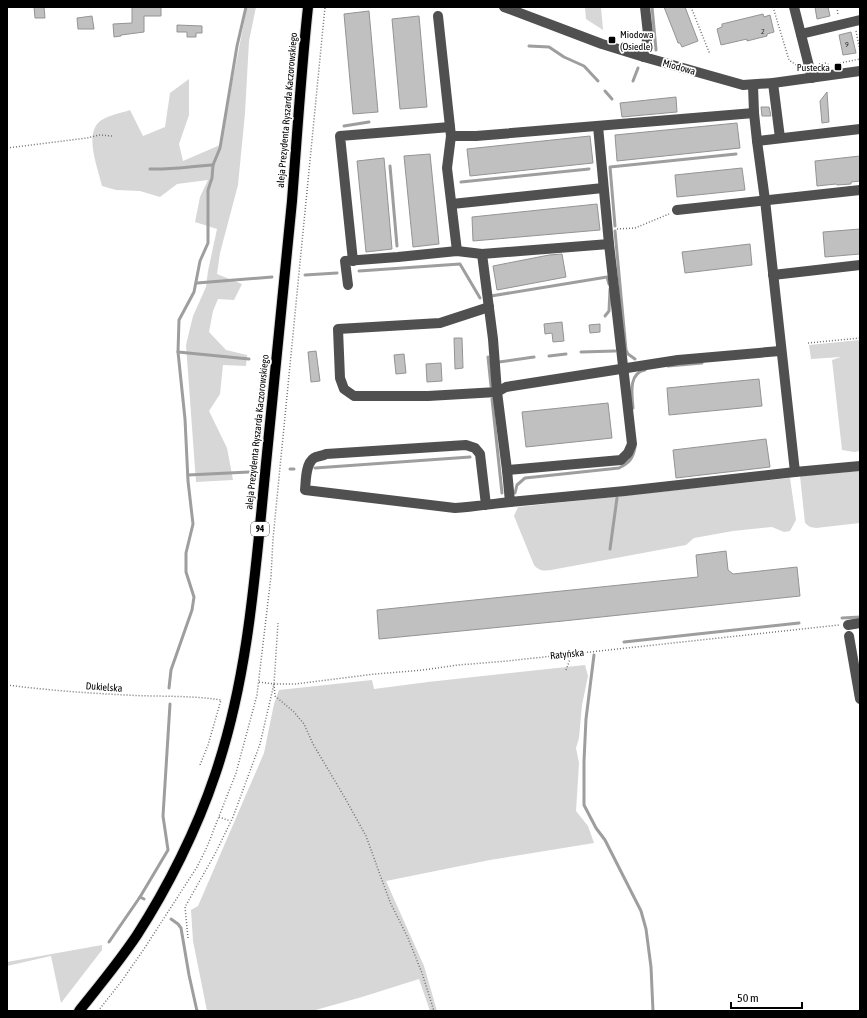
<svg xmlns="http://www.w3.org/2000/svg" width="867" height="1018" viewBox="0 0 867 1018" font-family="'Asap Condensed',sans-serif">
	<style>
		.green { fill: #d7d7d7 }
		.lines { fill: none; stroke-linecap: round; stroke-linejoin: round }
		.stream { stroke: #9e9e9e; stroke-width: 3 }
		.building { fill: #c0c0c0; stroke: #949494 }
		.major-casing { stroke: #dbdbdb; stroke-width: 12 }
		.path { stroke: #727272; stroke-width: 1.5; stroke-dasharray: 1 2; stroke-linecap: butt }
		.minor { stroke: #505050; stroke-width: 10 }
		.major { stroke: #000; stroke-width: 10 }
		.poi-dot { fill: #000; stroke: #fff; stroke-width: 1.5 }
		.labels { text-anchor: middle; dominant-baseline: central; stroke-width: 3.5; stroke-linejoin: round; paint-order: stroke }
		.number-label { font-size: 8px; fill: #303030 }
		.shield { fill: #fff; stroke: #4c4c4c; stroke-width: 1 }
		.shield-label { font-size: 9px; font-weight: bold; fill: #000 }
		.poi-label { font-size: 10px; fill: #000; stroke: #fff; text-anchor: start }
		.street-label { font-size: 10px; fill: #000; stroke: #fff }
	</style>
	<rect width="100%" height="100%" fill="#fff"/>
	<g class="green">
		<path d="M247 7H256L249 41 245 113 238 185 220 253 217 274 242 284 234 300 218 299 213 311 209 332 226 350 247 355 246 366 223 365 220 394 209 411 227 448 233 480 196 482 186 345 193 316 206 287 208 271 217 229 195 222 200 197 208 180 177 184 160 197 140 191 116 190 102 186C98 168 85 138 98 123 104 116 122 113 130 110L143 136 165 127 170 93 189 79V115L179 144 183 161 220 145Z"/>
		<path d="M585 7H601L603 30 586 19Z"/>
		<path d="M860 340V451L854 452 842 450 832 360 841 357 811 359 809 345Z"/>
		<path d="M860 471V523L816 528 810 527 805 523 800 476Z"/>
		<path d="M790 478 796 520 790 531 784 532 772 527 733 531 694 538 686 545 551 570C544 571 539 571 534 565L514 516 518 507Z"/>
		<path d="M585 665 588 676 582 705 579 738 576 748 579 763 576 811 588 826 594 843 490 860 386 881 424 966 437 1011H430L419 979 362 997 312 1011H207L193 941 191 910 198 906 264 753 274 704 279 690 372 680 374 689 428 682Z"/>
		<path d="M102 945V950L61 1003 51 956 7 966V962Z"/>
	</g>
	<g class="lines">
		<g class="stream">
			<path d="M652 7 656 50"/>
			<path d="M529 46 549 47 564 57 584 66 598 81"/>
			<path d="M633 81 638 68"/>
			<path d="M605 91 612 99"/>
			<path d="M344 126 369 122"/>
			<path d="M390 166 397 246"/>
			<path d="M150 169C171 170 192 166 213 165"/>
			<path d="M461 182 589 169"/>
			<path d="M615 226 610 167 736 154"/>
			<path d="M615 231 626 350 628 354 635 359"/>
			<path d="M359 271 460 264 480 298"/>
			<path d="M305 275 337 273"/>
			<path d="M197 283 272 277"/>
			<path d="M491 296 607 277 609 284"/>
			<path d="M605 316 609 311 610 289"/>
			<path d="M178 352 249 359"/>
			<path d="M581 352 615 351"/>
			<path d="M549 356 566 354"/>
			<path d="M488 357 491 386"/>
			<path d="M499 362 534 357"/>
			<path d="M668 366 702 363"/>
			<path d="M492 399 502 493"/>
			<path d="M633 408C632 395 628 373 645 370"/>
			<path d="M315 468 470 457"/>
			<path d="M290 469H294"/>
			<path d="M188 475 249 472"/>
			<path d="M515 493 517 485 525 478 619 468C629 463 633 459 635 447"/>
			<path d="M610 549 617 498"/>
			<path d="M842 618 860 617"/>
			<path d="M624 642 799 623"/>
			<path d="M594 655 586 719 584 761V805L596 828 605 840 641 911 646 929 651 967 653 1011"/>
			<path d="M169 688 171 670 192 610 194 597 186 572V553L193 524 188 481 185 419 178 352 179 320 194 292 200 261 208 243V190L212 178 213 165 220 148 237 46 246 7"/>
			<path d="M144 899 140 897 168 850 163 816 170 704"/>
			<path d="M171 919 178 924 181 928 189 975 197 1011"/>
			<path d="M109 942 140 897"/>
		</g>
	</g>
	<g class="building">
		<path d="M34 7H44L45 18H35Z"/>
		<path d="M132 7H161V16H144V32L121 35V36L114 37 113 24 132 23Z"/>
		<path d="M664 7H685L698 41 682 47 680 43H678L677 40Z"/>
		<path d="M815 7H828L830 16 817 19Z"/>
		<path d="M369 11 378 112 353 114 344 14Z"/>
		<path d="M763 14 764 17 770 15 774 32 767 34V36L747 41V39L721 45 717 29 722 27V24Z"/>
		<path d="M92 16 94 29H78L77 18Z"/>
		<path d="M419 16 427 107 400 109 392 19Z"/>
		<path d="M177 25 202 26V33H196V37H187V32H177Z"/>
		<path d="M851 32 856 53 843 55 839 35Z"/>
		<path d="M827 92 829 122 822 123 820 101Z"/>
		<path d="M676 97 677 112 622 117 620 103Z"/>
		<path d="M761 107H769L771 116H762Z"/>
		<path d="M737 123 740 148 617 161 615 135Z"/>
		<path d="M590 136 593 163 470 176 467 149Z"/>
		<path d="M430 154 439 244 413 247 404 156Z"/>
		<path d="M860 156V181L851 182V184L837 185 836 184 817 186 815 161Z"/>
		<path d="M384 158 392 249 366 252 357 161Z"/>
		<path d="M742 168 745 190 677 197 675 175Z"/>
		<path d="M597 204 600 230 473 241 472 217Z"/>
		<path d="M860 229V254L825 257 823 232Z"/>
		<path d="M750 244 752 265 685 273 682 252Z"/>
		<path d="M562 254 566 277 497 290 493 266 549 255Z"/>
		<path d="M562 322 564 341 553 342 552 333 545 334 544 324Z"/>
		<path d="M600 324V332L590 333 589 325Z"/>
		<path d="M454 338H462L463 368 455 369Z"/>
		<path d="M316 351 320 381 311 382 308 352Z"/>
		<path d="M404 354 406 373 396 374 394 355Z"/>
		<path d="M441 363 442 381 427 382 426 364Z"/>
		<path d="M759 379 762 406 669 415 667 388Z"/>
		<path d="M608 403 612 438 526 447 522 412Z"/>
		<path d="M766 439 770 467 676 478 673 450Z"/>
		<path d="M726 551 728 570 733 574 797 567 800 596 563 621 379 639 377 610 698 577 696 555Z"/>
	</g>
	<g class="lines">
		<g class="major-casing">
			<path id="major" d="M79 1011C99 986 119 962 137 935 168 887 197 829 215 775 248 678 255 575 265 474 274 383 283 292 292 201 297 137 301 72 308 7"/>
		</g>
		<g class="path">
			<path d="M319 7H325"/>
			<path d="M691 7 709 52 711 53"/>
			<path d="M773 7 789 60 799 67"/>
			<path d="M837 7 838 15"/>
			<path d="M856 31 860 51"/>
			<path d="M840 63 860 59"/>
			<path d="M819 64 825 63 830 65"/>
			<path d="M7 148 87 138 99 135 112 136"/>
			<path d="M617 229 635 228 669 214"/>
			<path d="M808 343 860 338"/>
			<path d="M566 670 572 654"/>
			<path d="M259 682 274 684H295L375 674 423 670 458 665 507 661 839 625"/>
			<path d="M274 684 275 696 294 712 304 724 313 744 345 798 366 836 390 902 408 938 422 973 434 1011"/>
			<path d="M7 685C46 690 86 693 126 695 158 697 190 695 221 700L208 745 200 765"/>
			<path d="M219 817 230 821"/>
			<path d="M188 938 185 907 216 852 233 817 260 744 274 684 278 623"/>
			<path d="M98 1011 121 982 144 949 197 867 207 847 236 773 257 695 271 576 273 539 325 7"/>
		</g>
		<g class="minor">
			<path d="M504 7 602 44 644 57 743 85 773 83 860 71"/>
			<path d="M794 7 812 78"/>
			<path d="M438 16 451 136 447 168 457 251"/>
			<path d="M801 34 860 20"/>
			<path d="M644 57 648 34 645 7"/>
			<path d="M773 83 780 138"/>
			<path d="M753 85 754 113"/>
			<path d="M860 129 757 141 765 200 795 472 860 466"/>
			<path d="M451 136H476L754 113 757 141"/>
			<path d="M452 204 603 188"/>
			<path d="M677 210 860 190"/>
			<path d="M482 254 493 339 497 392 507 470 510 502 625 491 795 472"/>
			<path d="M353 261 340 136 450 127"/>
			<path d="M773 275 860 265"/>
			<path d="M348 285 345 261 398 257 457 251 482 254 609 244 598 126"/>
			<path d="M489 307 440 323 338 329 340 378 344 389 354 396H428L497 392 506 387 678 360 780 351"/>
			<path d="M507 470 621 460 628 453 632 444 609 244"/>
			<path d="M486 505 480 454 475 448 466 445 326 454C323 456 317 456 314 458 305 464 306 482 305 490L455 508C473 507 491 504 510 502"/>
			<path d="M848 625 860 623"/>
			<path d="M849 636 860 699"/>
		</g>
		<use href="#major" class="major"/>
	</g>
	<g class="poi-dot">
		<rect x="608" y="36" width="8" height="8" rx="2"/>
		<rect x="834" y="63" width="8" height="8" rx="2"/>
	</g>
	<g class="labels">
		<g class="number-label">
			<text x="763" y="31">2</text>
			<text x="847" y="44">9</text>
		</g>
		<rect class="shield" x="251" y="522" width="18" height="14" rx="3"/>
		<g class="shield-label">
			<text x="260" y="529">94</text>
		</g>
		<g class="poi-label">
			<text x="620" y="34">Miodowa<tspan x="620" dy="12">(Osiedle)</tspan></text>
			<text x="830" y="67" text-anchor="end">Pustecka</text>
		</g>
		<g class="street-label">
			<text transform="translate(679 67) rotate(16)">Miodowa</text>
			<text transform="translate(287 110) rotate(-85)">aleja Prezydenta Ryszarda Kaczorowskiego</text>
			<text transform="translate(257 432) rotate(-84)">aleja Prezydenta Ryszarda Kaczorowskiego</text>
			<text transform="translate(567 654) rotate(-6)">Ratyńska</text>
			<text transform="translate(104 687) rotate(4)">Dukielska</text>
		</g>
	</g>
	<rect width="867" height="1018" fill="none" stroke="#000000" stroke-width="16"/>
	<path d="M731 1002v6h71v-6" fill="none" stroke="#000000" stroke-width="2"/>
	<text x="737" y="1002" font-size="12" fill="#000000" stroke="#ffffff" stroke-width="3" paint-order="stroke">50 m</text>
</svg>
